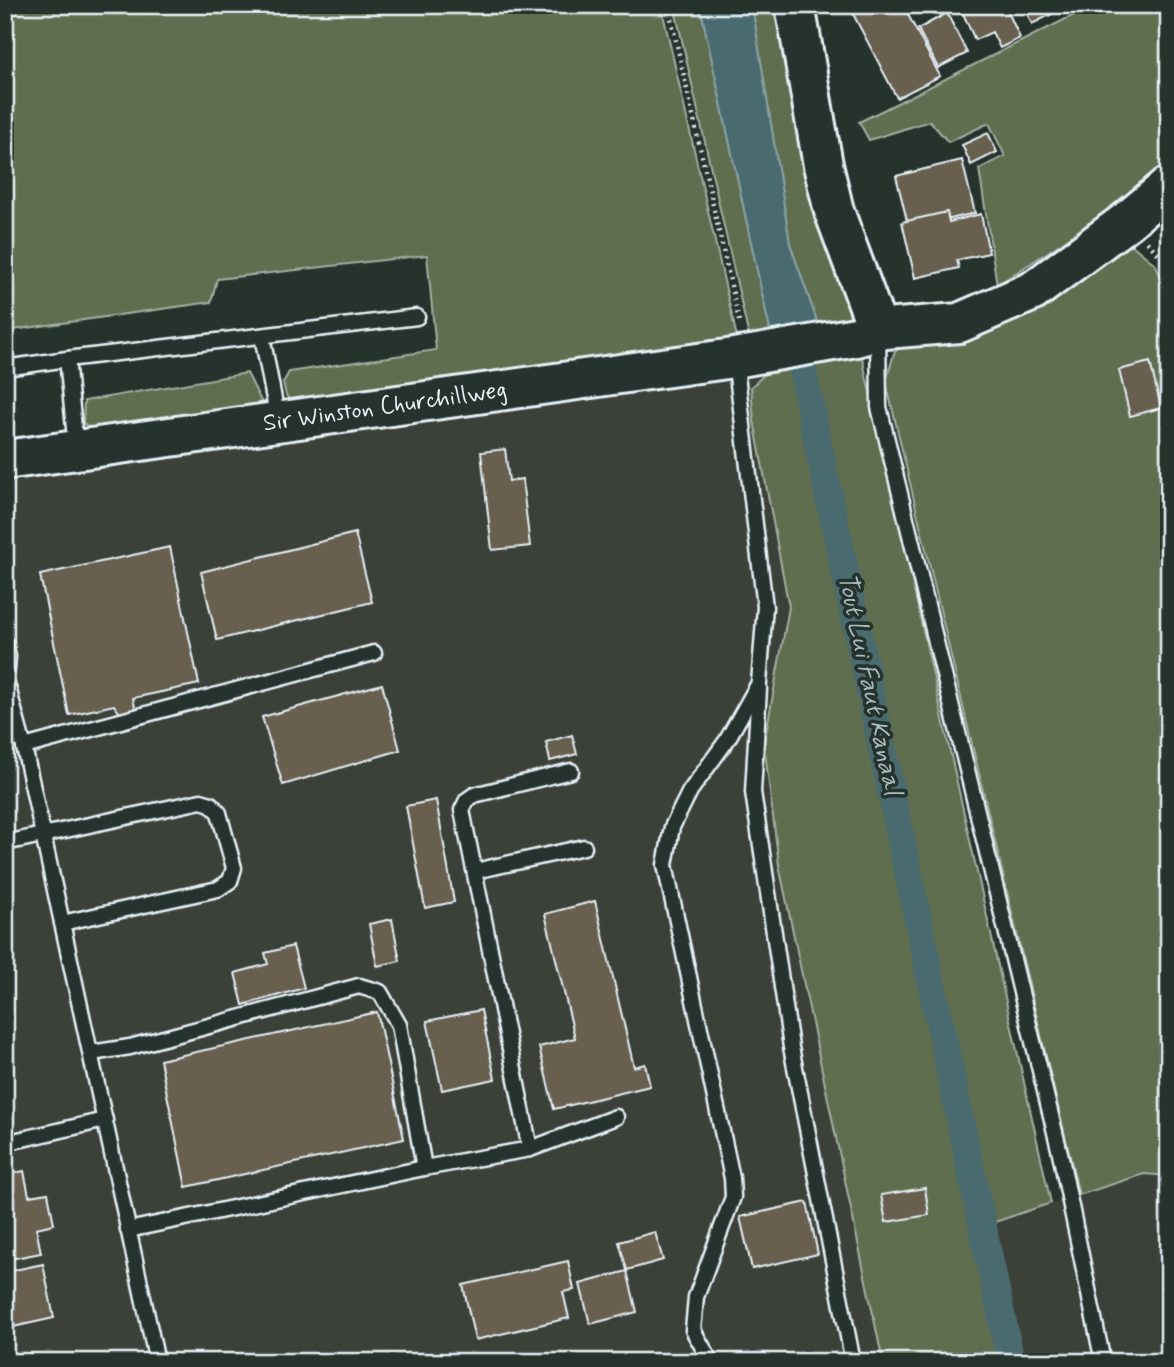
<svg xmlns="http://www.w3.org/2000/svg" width="1174" height="1367" viewBox="0 0 1174 1367" font-family="Mynerve,sans-serif">
	<style>
		.built { fill: #3a4038 }
		.green { fill: #5f6e50; stroke: #a4b0a4; stroke-width: 2 }
		.water { fill: #486a6e; stroke: #88a0a5; stroke-width: 2 }
		.lines { fill: none; stroke-linecap: round; stroke-linejoin: round }
		.canal { stroke: #486a6e; stroke-width: 28 }
		.building { fill: #675f50; stroke: #e8f1f8; stroke-width: 2 }
		.lane-casing { stroke: #e8f1f8; stroke-width: 19 }
		.secondary-casing { stroke: #e8f1f8; stroke-width: 44 }
		.path { stroke: #e8f1f8; stroke-width: 4.5; stroke-dasharray: 2 5; stroke-linecap: butt }
		.lane { stroke: #26332d; stroke-width: 14 }
		.secondary { stroke: #26332d; stroke-width: 38 }
		.labels { text-anchor: middle; dominant-baseline: central; stroke-width: 7; stroke-linejoin: round; paint-order: stroke }
		.street-label { font-size: 24px; fill: #e8f1f8; stroke: #26332d }
		.water-label { font-size: 26px; font-style: italic; fill: #a8bbc1; stroke: #26332d }
	</style>
	<rect width="100%" height="100%" fill="#26332d"/>
	<filter id="ink" filterUnits="userSpaceOnUse"><feTurbulence type="fractalNoise" baseFrequency=".0143" numOctaves="2"/><feDisplacementMap in="SourceGraphic" scale="14" xChannelSelector="R" yChannelSelector="G"/><feConvolveMatrix kernelMatrix="1 2 1 2 8 2 1 2 1" color-interpolation-filters="sRGB"/></filter>
	<g filter="url(#ink)">
		<g class="built">
			<path d="M765 374 751 387 754 421 789 607 764 744 779 865 883 1362H5V477Z"/>
			<path d="M1144 1174 1169 1176V1362H1011L983 1226Z"/>
		</g>
		<g class="green">
			<path d="M5 5H661L738 342 292 404 286 395 283 383 289 372 436 350 427 255 217 279 211 302 5 331Z"/>
			<path d="M674 5H700L770 330 749 337Z"/>
			<path d="M752 5H782L859 323 819 327 790 244Z"/>
			<path d="M1094 5H1169V160L1113 210 997 285 979 169 1005 156 989 123 948 142 930 121 869 140 859 122Z"/>
			<path d="M1126 240 1156 265 1169 299V1176L1144 1174 1079 1195 886 382 894 353 907 340Z"/>
			<path d="M862 357 1051 1203 983 1226 1011 1362H883L779 865 764 744 789 607 754 421 751 387 765 374 802 365Z"/>
			<path d="M247 373 262 403 254 409 92 431 83 423 84 401Z"/>
		</g>
		<path class="water" d="M700 5H752L790 244 819 327 770 330Z"/>
		<g class="lines">
			<path class="canal" d="M794 330 1011 1362"/>
		</g>
		<g class="building">
			<path d="M869 5H872L876 14 893 5H903L940 76 897 98 853 14Z"/>
			<path d="M959 5H1005L1020 38 1000 48 992 32 975 40Z"/>
			<path d="M1023 5H1055L1058 11 1032 24Z"/>
			<path d="M947 13 967 53 938 68 918 29Z"/>
			<path d="M988 133 997 152 971 165 962 145Z"/>
			<path d="M962 160 975 213 909 229 896 176Z"/>
			<path d="M947 212 949 222 981 214 989 253 957 260 959 268 915 278 902 222Z"/>
			<path d="M1150 362 1161 408 1130 416 1119 370Z"/>
			<path d="M505 449 509 481 522 479 530 546 492 550 481 452Z"/>
			<path d="M355 533 372 602 217 640 201 572Z"/>
			<path d="M170 547 199 684 133 698 137 716H122L114 705 69 715 40 575Z"/>
			<path d="M382 684 400 750 283 785 262 717Z"/>
			<path d="M572 735 577 754 550 761 546 742Z"/>
			<path d="M436 800 454 902 425 908 406 806Z"/>
			<path d="M595 901 634 1067 645 1064 650 1086 554 1109 539 1047 575 1038 545 914Z"/>
			<path d="M392 919 400 961 377 966 369 924Z"/>
			<path d="M293 946 304 988 243 1005 235 973 268 964 265 953Z"/>
			<path d="M481 1010 495 1079 442 1090 427 1021Z"/>
			<path d="M377 1012 404 1139 186 1187 160 1060Z"/>
			<path d="M24 1171 29 1196 48 1193 54 1224 36 1228 41 1253 5 1260V1175Z"/>
			<path d="M925 1188 929 1215 886 1222 881 1195Z"/>
			<path d="M807 1202 818 1254 752 1269 740 1217Z"/>
			<path d="M655 1232 663 1260 627 1270 619 1242Z"/>
			<path d="M568 1261 574 1290 563 1292 569 1318 475 1340 463 1285Z"/>
			<path d="M43 1264 54 1318 13 1327 5 1293V1272Z"/>
			<path d="M627 1271 637 1312 590 1324 580 1284Z"/>
		</g>
		<g class="lines">
			<g class="lane-casing">
				<g id="lane">
					<path d="M878 332 879 407 1060 1153 1103 1362"/>
					<path d="M262 336 278 420"/>
					<path d="M67 359 76 448"/>
					<path d="M5 368 67 359 417 317"/>
					<path d="M5 643 8 656 6 680 24 747 157 1362"/>
					<path d="M759 688 753 792 791 1047 853 1362"/>
					<path d="M24 747 374 653"/>
					<path d="M5 843 201 801 211 804 219 813 234 868 230 881 218 889 62 923"/>
					<path d="M475 871 584 847"/>
					<path d="M91 1053 130 1047 359 986 380 992 399 1025 424 1168"/>
					<path d="M5 1143 105 1120"/>
					<path d="M530 1149 462 810 467 800 474 795 571 771"/>
					<path d="M128 1230 424 1168 530 1149 616 1117"/>
					<path d="M711 1362 693 1330 696 1297 733 1197 732 1178 665 865 672 827 690 791 727 740 759 683 765 607 735 359"/>
				</g>
			</g>
			<g class="secondary-casing">
				<g id="secondary">
					<path d="M795 5 823 165 834 211 878 330"/>
					<path d="M5 460 734 358 856 337 885 329 959 323 1033 291 1127 221 1169 186"/>
				</g>
			</g>
			<g class="path">
				<path d="M668 5 740 325"/>
				<path d="M1147 242 1169 265"/>
			</g>
			<use href="#lane" class="lane"/>
			<use href="#secondary" class="secondary"/>
		</g>
	</g>
	<g class="labels">
		<g class="street-label">
			<text transform="translate(385 407) rotate(-8)">Sir Winston Churchillweg</text>
		</g>
		<g class="water-label">
			<text transform="translate(869 684) rotate(78)">Tout Lui Faut Kanaal</text>
		</g>
	</g>
	<rect width="1174" height="1367" fill="none" stroke="#26332d" stroke-width="28"/>
	<rect x="14" y="14" width="1146" height="1339" fill="none" stroke="#e8f1f8" stroke-width="2.5" filter="url(#ink)"/>
</svg>
